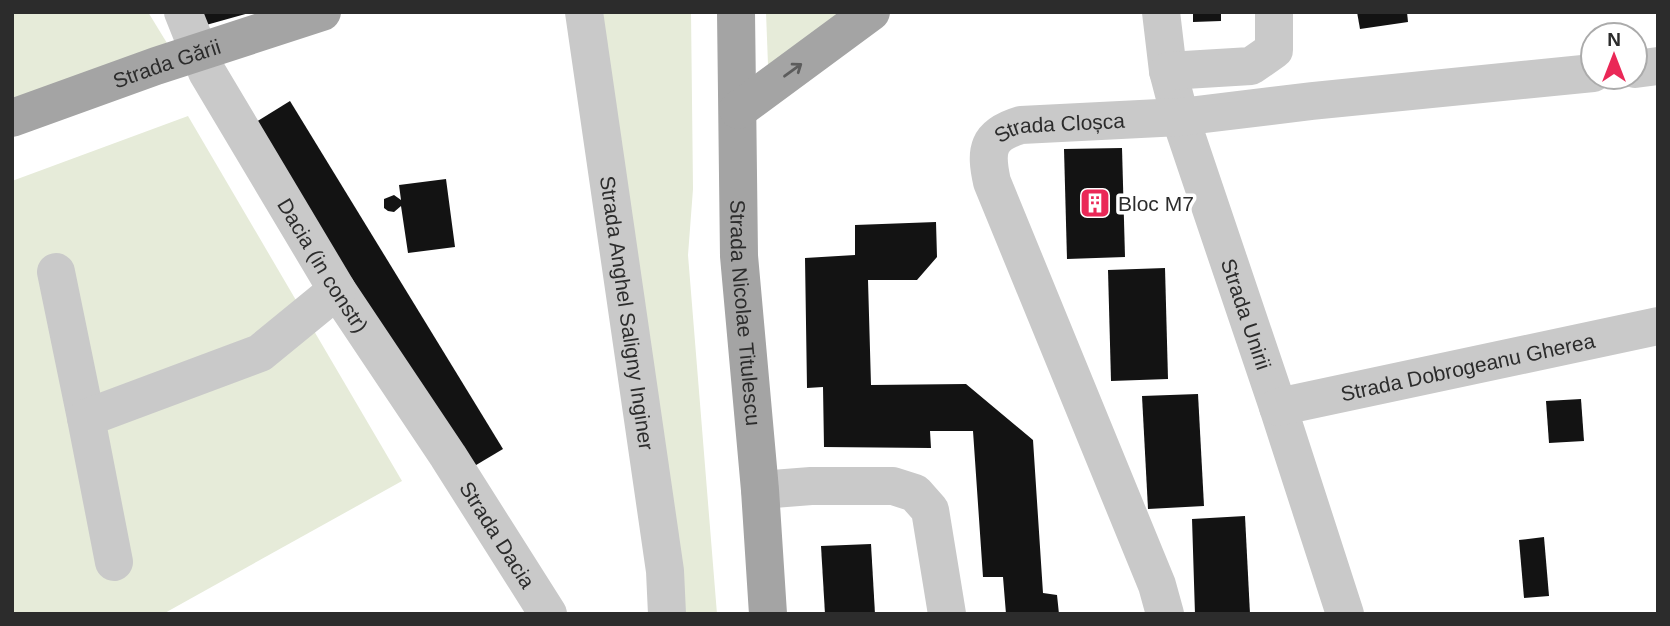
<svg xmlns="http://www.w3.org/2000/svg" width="1670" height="626" viewBox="0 0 1670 626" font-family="Helvetica,sans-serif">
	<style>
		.green { fill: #e6ebd9 }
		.building { fill: #131313 }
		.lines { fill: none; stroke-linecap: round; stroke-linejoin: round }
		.minor { stroke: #c9c9c9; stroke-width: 38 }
		.major { stroke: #a4a4a4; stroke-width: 38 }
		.major-bridge { stroke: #a4a4a4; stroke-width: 38 }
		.oneway { stroke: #5c5c5c }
		.labels { text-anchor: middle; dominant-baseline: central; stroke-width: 7; stroke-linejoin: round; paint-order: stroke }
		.street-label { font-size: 21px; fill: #2c2c2c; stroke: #fff }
		.poi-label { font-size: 21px; fill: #2c2c2c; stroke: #fff; text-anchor: start }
	</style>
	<rect width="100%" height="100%" fill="#fff"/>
	<g class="green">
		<path d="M12 12H148L170 48 12 103Z"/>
		<path d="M585 12H691L693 189 688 255 717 614H656Z"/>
		<path d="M766 12H842L768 65Z"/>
		<path d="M188 116 402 481 163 614H12V181Z"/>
	</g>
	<g class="building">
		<path d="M195 12H249V13L199 27Z"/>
		<path d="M1193 12H1221V21L1193 22Z"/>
		<path d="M1357 12H1407L1408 22 1360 29Z"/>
		<path d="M290 101 503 449 461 474 248 127Z"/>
		<path d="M1122 148 1125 257 1067 259 1064 149Z"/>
		<path d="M446 179 455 247 408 253 401 206 394 212 388 211 384 208V199L394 195 401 200 399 185Z"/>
		<path d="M936 222 937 257 917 280H868L871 385 966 384 1033 440 1043 593 1057 595 1059 614H1006L1003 577H983L973 431H930L931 448 824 447 823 387 807 388 805 258 855 255V225Z"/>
		<path d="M1165 268 1168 379 1111 381 1108 270Z"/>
		<path d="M1198 394 1204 506 1148 509 1142 396Z"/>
		<path d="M1581 399 1584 441 1549 443 1546 401Z"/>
		<path d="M1245 516 1250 614H1195L1192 519Z"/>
		<path d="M1544 537 1549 596 1524 598 1519 540Z"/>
		<path d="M871 544 875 614H825L821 546Z"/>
	</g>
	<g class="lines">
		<g class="minor">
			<path id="s1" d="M183 12 207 72 337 290 448 456 548 614"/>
			<path id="s2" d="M584 12 665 571 667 614"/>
			<path id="s3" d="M1161 12 1168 71 1180 117 1278 407 1345 614"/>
			<path d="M1635 69 1658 66"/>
			<path d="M1168 71 1251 66 1274 50V12"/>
			<path d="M56 272 86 418"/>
			<path id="s4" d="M1278 407 1658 326"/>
			<path d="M760 490 811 486H893L915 493 930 510 947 614"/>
			<path d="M114 562 86 418 260 353 337 290"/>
			<path id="s5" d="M1165 614 1157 585 992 182C985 150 987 135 1021 125L1180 117 1312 101 1593 73"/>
		</g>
		<g class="major">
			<path id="s6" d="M736 12 739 256 760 490 768 614"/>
			<path d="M738 110 871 12"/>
		</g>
		<path class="major-bridge" id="s7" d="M12 118 156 66 322 12"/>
	</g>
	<defs><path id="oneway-shaft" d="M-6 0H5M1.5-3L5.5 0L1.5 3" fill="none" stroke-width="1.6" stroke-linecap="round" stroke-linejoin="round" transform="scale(1.75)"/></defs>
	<use class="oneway" href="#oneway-shaft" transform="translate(793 70) rotate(-36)"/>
	<defs>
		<g id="building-square" transform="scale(1.575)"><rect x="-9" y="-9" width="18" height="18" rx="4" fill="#ea2857" stroke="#fff"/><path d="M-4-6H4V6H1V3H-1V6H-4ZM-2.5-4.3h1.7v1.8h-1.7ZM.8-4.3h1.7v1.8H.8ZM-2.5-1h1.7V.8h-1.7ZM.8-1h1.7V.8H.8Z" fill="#fff"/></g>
	</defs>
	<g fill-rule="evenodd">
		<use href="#building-square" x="1095" y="203"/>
	</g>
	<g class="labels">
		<g class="street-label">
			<text stroke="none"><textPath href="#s7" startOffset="164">Strada Gării</textPath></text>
			<text stroke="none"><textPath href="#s5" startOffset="578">Strada Cloșca</textPath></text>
			<text stroke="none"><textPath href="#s1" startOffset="290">Dacia (in constr)</textPath></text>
			<text stroke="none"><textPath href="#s2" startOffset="304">Strada Anghel Saligny Inginer</textPath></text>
			<text stroke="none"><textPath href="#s6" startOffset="301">Strada Nicolae Titulescu</textPath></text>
			<text stroke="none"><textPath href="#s3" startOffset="315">Strada Unirii</textPath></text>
			<text stroke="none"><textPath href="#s4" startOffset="194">Strada Dobrogeanu Gherea</textPath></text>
			<text stroke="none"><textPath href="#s1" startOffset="611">Strada Dacia</textPath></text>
		</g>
		<g class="poi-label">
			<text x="1118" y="203">Bloc M7</text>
		</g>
	</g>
	<rect width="1670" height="626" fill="none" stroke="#2c2c2c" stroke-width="28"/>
	<g transform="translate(1614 56)"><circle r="33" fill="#ffffff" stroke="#ababab" stroke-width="2"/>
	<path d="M0-5L12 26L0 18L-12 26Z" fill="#ea2857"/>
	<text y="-10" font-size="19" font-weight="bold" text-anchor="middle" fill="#2c2c2c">N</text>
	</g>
</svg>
